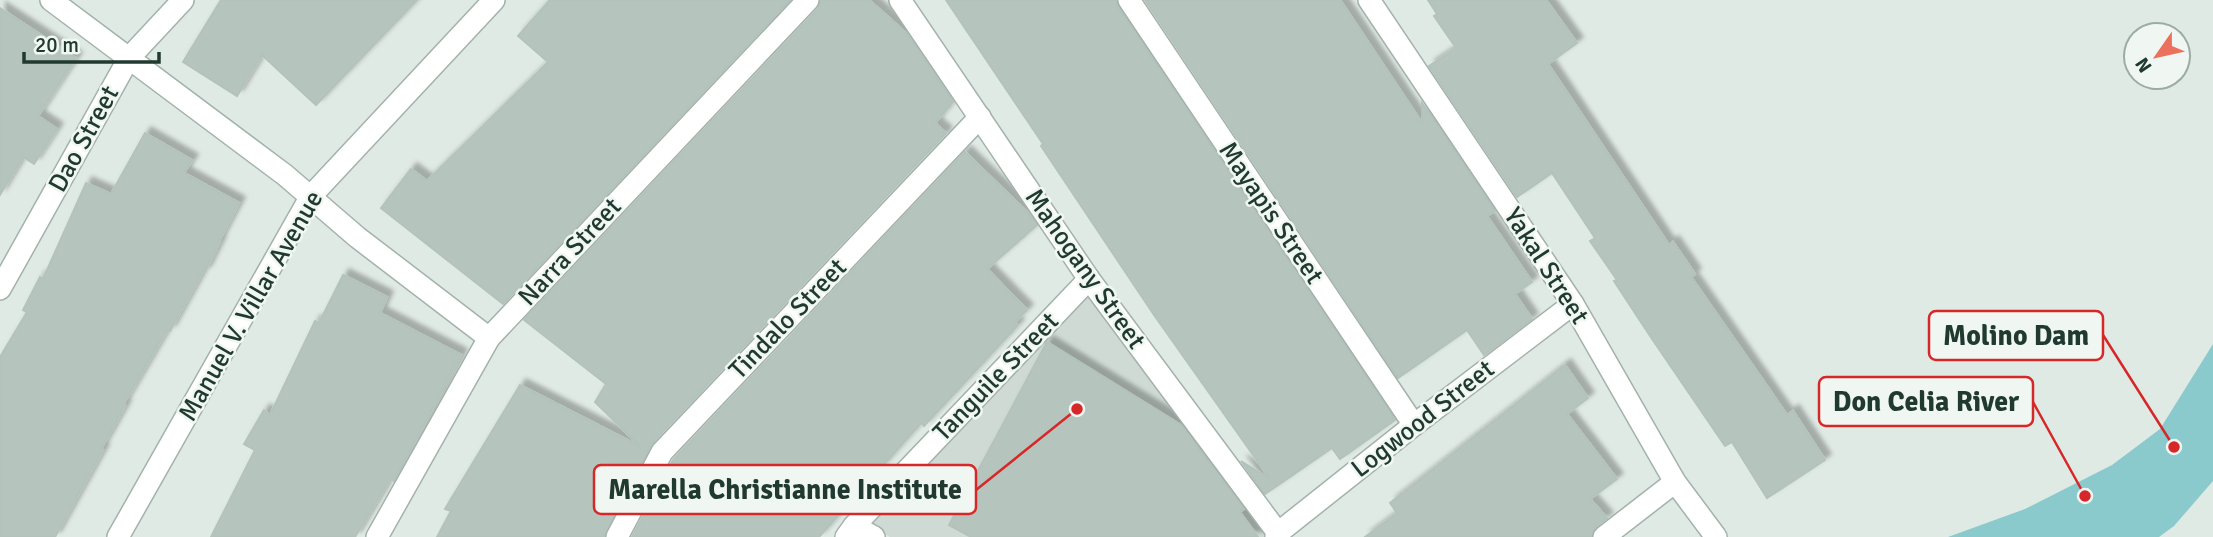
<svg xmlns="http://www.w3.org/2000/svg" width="2213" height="537" viewBox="0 0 2213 537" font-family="Signika,sans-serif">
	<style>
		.built { fill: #cedad3 }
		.water { fill: #8acacd }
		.building { fill: #b5c5bd; stroke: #b3c3bb; stroke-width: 2; filter: url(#shadow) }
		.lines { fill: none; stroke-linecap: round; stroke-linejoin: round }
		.minor-casing { stroke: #a3b2ab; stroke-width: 24 }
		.tertiary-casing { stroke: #a3b2ab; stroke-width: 24 }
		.minor { stroke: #fff; stroke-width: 21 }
		.tertiary { stroke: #fff; stroke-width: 21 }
		.labels { text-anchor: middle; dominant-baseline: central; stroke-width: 5; stroke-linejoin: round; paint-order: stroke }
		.street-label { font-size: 26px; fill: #213a31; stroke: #f0f7f3 }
		.leader { fill: none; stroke: #d62828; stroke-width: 2.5 }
		.callout-dot { fill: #d62828; stroke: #f0f7f3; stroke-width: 2.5 }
		.callout { fill: #f0f7f3; stroke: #d62828; stroke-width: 2.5 }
		.callout-label { font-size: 28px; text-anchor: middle; font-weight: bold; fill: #213a31 }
	</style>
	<defs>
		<filter id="shadow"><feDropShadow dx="6" dy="-6" stdDeviation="2" flood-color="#0004"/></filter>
	</defs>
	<rect width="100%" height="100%" fill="#e0eae5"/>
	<path class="built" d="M1089 292 1269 533 1267 537H890L867 525Z"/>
	<path class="water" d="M2213 344V481L2174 526 2159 537H1948L2025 509 2112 465 2160 429Z"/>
	<g class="building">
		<path d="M221 0H417L316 105 262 55 237 96 183 62Z"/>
		<path d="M550 0H790L503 304 381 208 411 169 427 181 548 62 518 36Z"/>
		<path d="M821 0H869L907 34 953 102 935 123 946 133 652 443 604 537H437L451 511 445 509 520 385 641 447 595 402 606 384 524 320 818 9Z"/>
		<path d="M946 0H1116L1118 7 1395 420 1340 459 1332 448 1265 494 1241 461 1270 479 1154 315 1041 146 1043 144Z"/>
		<path d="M1145 0H1340L1422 123V103L1495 211 1487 216 1532 282 1515 294 1532 319 1484 355 1467 330 1398 378Z"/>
		<path d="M1428 0H1546L1577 43 1548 64 1669 245 1673 242 1695 274 1691 277 1787 415 1793 411 1825 460 1767 498 1732 442 1725 446 1650 336 1614 281 1617 280 1590 241 1595 238 1552 173 1517 197 1429 66 1456 48 1434 16 1437 14Z"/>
		<path d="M0 8 76 58 38 116 57 129 34 164 23 157 0 195Z"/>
		<path d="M145 133 192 160 184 173 239 203 219 241 220 242 205 272 203 271 170 331 167 330 123 405 125 406 101 449 103 450 55 537H0V357L27 312 23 310 40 277 43 279 86 183 111 194Z"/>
		<path d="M965 152 1029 214 1037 225 987 269 1027 310 1014 323 1018 325 924 426 921 423 819 537H632L673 460Z"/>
		<path d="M343 275 387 297 380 313 461 355 394 481 390 479 355 537H211L255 450 244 444 264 410 270 415 315 321 319 323Z"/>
		<path d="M1047 342 1181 425 1244 509 1240 512 1258 537H971L949 525Z"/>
		<path d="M1565 365 1588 398 1567 414 1617 479 1590 499 1607 518 1595 527 1591 537H1365L1397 513 1390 503Z"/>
	</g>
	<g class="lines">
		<g class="minor-casing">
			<g id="minor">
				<path d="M51 0 285 175 357 237 489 338"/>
				<path d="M900 0 1089 279 1278 533"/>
				<path d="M1129 0 1414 425"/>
				<path d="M1369 0 1573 304 1675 482 1716 537"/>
				<path d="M0 289 129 58 183 0"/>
				<path d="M854 526 874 537"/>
				<path d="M377 537 489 338 808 0"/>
				<path d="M617 537 662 452 980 117"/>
				<path d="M846 537 854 526 1089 279"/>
				<path d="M1276 537 1278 533 1414 425 1573 304"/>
				<path d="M1604 537 1675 482"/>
			</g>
		</g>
		<g class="tertiary-casing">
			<path id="tertiary" d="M118 537 311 196 494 0"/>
		</g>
		<use href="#minor" class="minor"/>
		<use href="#tertiary" class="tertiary"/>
	</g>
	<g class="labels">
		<g class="street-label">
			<text transform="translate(84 139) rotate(-61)">Dao Street</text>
			<text transform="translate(1271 213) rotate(56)">Mayapis Street</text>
			<text transform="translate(570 252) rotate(-47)">Narra Street</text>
			<text transform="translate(1546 266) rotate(57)">Yakal Street</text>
			<text transform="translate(1085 269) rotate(55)">Mahogany Street</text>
			<text transform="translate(251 306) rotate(-60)">Manuel V. Villar Avenue</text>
			<text transform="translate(788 319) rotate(-46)">Tindalo Street</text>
			<text transform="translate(996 377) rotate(-46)">Tanguile Street</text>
			<text transform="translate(1423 419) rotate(-38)">Logwood Street</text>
		</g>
	</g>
	<path class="leader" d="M2174 447L2103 335M2085 496L2033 402M1077 409L976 490"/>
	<g class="callout-dot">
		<circle cx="2174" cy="447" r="7"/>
		<circle cx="2085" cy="496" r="7"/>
		<circle cx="1077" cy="409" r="7"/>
	</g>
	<g class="callout">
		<rect x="1929" y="311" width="174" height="49" rx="7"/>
		<rect x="1819" y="377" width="214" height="49" rx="7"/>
		<rect x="594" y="465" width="382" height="49" rx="7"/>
	</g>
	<g class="callout-label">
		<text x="2016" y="345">Molino Dam</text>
		<text x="1926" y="411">Don Celia River</text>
		<text x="785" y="499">Marella Christianne Institute</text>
	</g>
	<g transform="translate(2157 56) rotate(236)"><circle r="33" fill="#f0f7f3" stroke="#9daba5" stroke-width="2"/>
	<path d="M0-5L12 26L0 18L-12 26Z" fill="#ec715d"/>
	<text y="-10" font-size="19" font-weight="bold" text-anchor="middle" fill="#213a31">N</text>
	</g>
	<path d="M24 52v10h135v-10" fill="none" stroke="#213a31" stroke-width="3.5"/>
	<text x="35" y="52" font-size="21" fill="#213a31" stroke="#f0f7f3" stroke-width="5" paint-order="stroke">20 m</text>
</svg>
